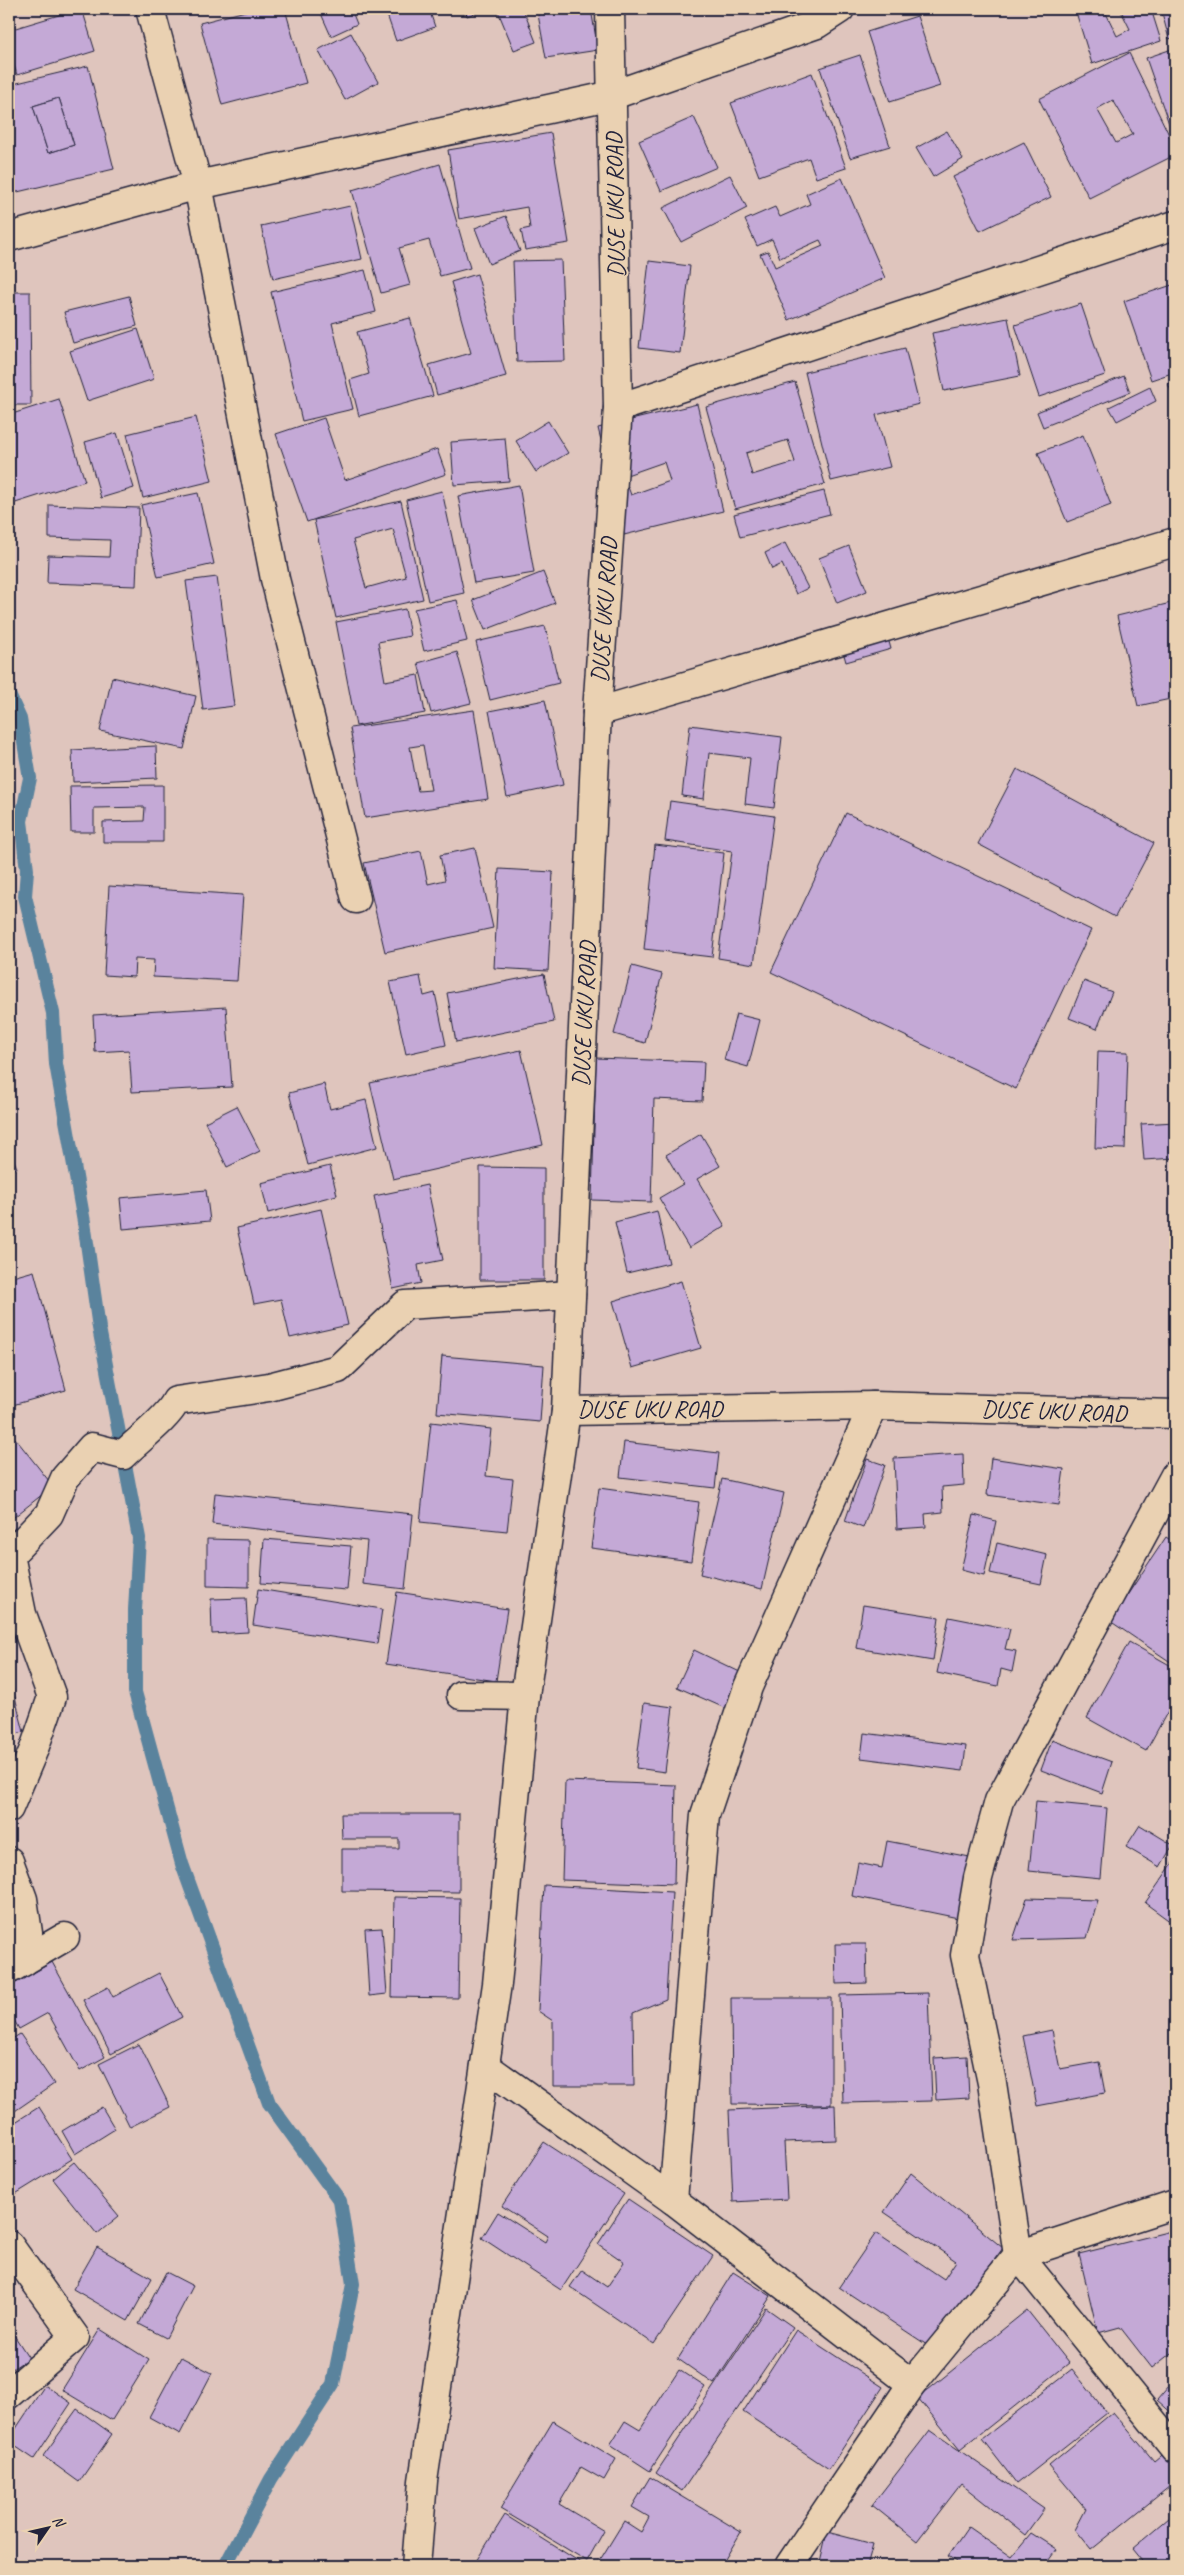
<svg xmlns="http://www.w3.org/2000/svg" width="1184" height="2575" viewBox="0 0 1184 2575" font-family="Caveat,sans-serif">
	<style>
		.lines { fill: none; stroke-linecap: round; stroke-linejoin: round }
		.stream { stroke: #5a839d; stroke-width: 14 }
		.building { fill: #c4a9d6; stroke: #22223b; fill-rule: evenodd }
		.minor-casing { stroke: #22223b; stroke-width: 31 }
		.minor { stroke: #ead1b2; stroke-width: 28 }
		.labels { text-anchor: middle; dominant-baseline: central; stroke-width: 4; stroke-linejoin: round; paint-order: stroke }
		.street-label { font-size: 24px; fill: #22223b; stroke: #ead1b2 }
	</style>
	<rect width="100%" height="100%" fill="#dfc5bd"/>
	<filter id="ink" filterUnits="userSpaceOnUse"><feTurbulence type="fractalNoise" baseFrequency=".02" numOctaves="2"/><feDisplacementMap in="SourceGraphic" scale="10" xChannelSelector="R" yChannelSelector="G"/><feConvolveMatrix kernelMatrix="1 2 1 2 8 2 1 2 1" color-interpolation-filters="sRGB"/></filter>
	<g filter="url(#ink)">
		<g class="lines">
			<path class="stream" d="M9 695 20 719 30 778 21 821 27 870 25 896 53 1013 56 1064 84 1222 99 1328 139 1538 135 1610V1692L182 1864 269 2103 340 2201 353 2284 333 2384 271 2479 225 2566"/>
		</g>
		<g class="building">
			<path d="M79 9H82L95 51 17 75 9 49V30Z"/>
			<path d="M253 9H285L306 83 222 105 200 23Z"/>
			<path d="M319 9H351L357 24 331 36Z"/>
			<path d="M385 9H429L435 27 396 41Z"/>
			<path d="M464 9H483V10L467 16Z"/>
			<path d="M497 9H523L536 42 514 50Z"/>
			<path d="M537 9H591L598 50 546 58Z"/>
			<path d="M1075 9H1109L1105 11 1117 36 1130 29 1120 9H1151L1161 41 1092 64Z"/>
			<path d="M1161 9H1175V37L1169 39Z"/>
			<path d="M917 16 940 86 890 102 867 32Z"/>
			<path d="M351 33 378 82 345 100 318 50Z"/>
			<path d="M1175 48V141L1146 58Z"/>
			<path d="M1129 53 1175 147V155L1089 198 1039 99ZM1113 100 1133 134 1116 143 1097 109Z"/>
			<path d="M860 55 890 146 850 158 820 68Z"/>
			<path d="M88 66 114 169 9 194V85ZM59 98 74 145 48 153 33 106Z"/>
			<path d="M812 73 846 168 816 178 809 158 759 176 731 103Z"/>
			<path d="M59 98 74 145 48 153 33 106Z"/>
			<path d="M694 117 717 167 661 191 639 141Z"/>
			<path d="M947 131 963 159 933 177 916 148Z"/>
			<path d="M551 133 569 243 525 250 521 230 530 228 527 207 459 219 448 150Z"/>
			<path d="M1024 142 1051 197 980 231 953 177Z"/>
			<path d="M440 164 470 268 440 276 429 240 399 248 410 285 381 293 352 190Z"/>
			<path d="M730 175 747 208 681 242 663 208Z"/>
			<path d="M842 178 885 278 789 320 760 254 768 251 775 267 823 246 820 240 780 258 772 239 757 246 745 220 775 207 780 217 810 204 806 194Z"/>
			<path d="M350 206 362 259 273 279 261 226Z"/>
			<path d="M506 216 520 251 489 264 475 228Z"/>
			<path d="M561 260 565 361 517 362 513 261Z"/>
			<path d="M649 261 690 266 680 353 639 348Z"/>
			<path d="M365 270 376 312 332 323 353 409 302 421 271 292Z"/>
			<path d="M477 274 506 376 437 395 429 365 471 353 451 282Z"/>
			<path d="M1175 284V372L1151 380 1124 301Z"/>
			<path d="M9 292H30L31 405H9Z"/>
			<path d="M129 296 137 326 73 343 64 312Z"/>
			<path d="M1081 304 1105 375 1039 397 1015 325Z"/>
			<path d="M410 318 433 396 359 416 350 380 369 374 357 332Z"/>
			<path d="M1008 318 1020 376 944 391 932 333Z"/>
			<path d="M138 329 154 379 87 401 70 351Z"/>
			<path d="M905 348 919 404 876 415 890 467 831 481 805 372Z"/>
			<path d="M1124 376 1130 392 1043 427 1037 412Z"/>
			<path d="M1175 381V399L1168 384Z"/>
			<path d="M795 382 825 484 735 509 706 407ZM788 440 795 462 752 475 746 453Z"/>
			<path d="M1150 387 1156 401 1117 421 1109 407Z"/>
			<path d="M59 399 85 481 9 505V415Z"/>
			<path d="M697 404 723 511 624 535 598 428ZM664 462 670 481 631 495 624 476Z"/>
			<path d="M196 417 212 481 143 498 127 434Z"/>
			<path d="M324 418 345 480 437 449 446 474 307 522 276 434Z"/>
			<path d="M548 421 568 453 536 472 516 441Z"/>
			<path d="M117 433 134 488 101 498 85 442Z"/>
			<path d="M1083 435 1111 505 1067 522 1038 453Z"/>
			<path d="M505 438 509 481 454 485 451 442Z"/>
			<path d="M519 485 534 573 474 583 458 496Z"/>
			<path d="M442 491 464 593 428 601 406 500Z"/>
			<path d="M824 491 830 514 740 537 734 514Z"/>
			<path d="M198 493 214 564 158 577 141 505Z"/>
			<path d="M401 501 423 599 336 618 314 520ZM393 529 406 577 366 588 353 540Z"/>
			<path d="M49 505 139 508 136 586 47 583 48 555 109 557 110 540 49 538Z"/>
			<path d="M785 543 808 588 796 594 782 564 772 569 765 553Z"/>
			<path d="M849 546 867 591 837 603 819 558Z"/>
			<path d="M543 572 555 603 485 630 473 600Z"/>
			<path d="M217 577 234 706 203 710 186 581Z"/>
			<path d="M457 600 467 641 424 651 414 609Z"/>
			<path d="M1175 602V698L1138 706 1117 616Z"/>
			<path d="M405 609 410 636 378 642 385 681 418 675 425 713 356 726 336 622Z"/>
			<path d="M545 626 559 683 490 700 476 642Z"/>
			<path d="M886 631 891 649 846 662 841 644Z"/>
			<path d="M457 652 471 703 431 713 418 663Z"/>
			<path d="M112 677 196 696 184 749 100 731Z"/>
			<path d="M545 700 563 785 507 797 489 711Z"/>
			<path d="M474 710 488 799 365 818 350 728ZM423 745 431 790 418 791 410 747Z"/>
			<path d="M690 725 782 737 774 808 745 804 750 758 709 753 704 799 682 796Z"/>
			<path d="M156 746 157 778 73 782 72 750Z"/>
			<path d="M1017 769 1154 843 1115 917 978 844Z"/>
			<path d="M163 785V842H103V822L144 821 145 807 94 808V832H71L70 786Z"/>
			<path d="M670 801 774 816 754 964 718 958 732 851 665 841Z"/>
			<path d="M846 813 1091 930 1016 1089 771 972Z"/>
			<path d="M655 845 724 853 712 957 644 949Z"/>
			<path d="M475 848 493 928 385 952 364 863 421 851 428 884 445 880 440 855Z"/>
			<path d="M499 869 553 872 548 971 494 968Z"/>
			<path d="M109 886 243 895 237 981 153 977 154 960 135 959 134 977 104 975Z"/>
			<path d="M632 966 662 974 645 1043 614 1034Z"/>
			<path d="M544 974 554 1022 456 1042 447 993Z"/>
			<path d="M420 976 424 996 435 993 446 1045 406 1054 390 982Z"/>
			<path d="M1084 981 1112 992 1097 1029 1069 1018Z"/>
			<path d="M226 1007 232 1087 132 1092 129 1050 95 1052 93 1015Z"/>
			<path d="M736 1014 760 1020 748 1067 724 1060Z"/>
			<path d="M521 1050 543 1145 393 1179 370 1083Z"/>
			<path d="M1098 1051 1128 1052 1125 1149 1095 1148Z"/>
			<path d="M596 1058 704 1062 702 1101 654 1099 651 1202 592 1200Z"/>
			<path d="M324 1084 330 1109 366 1100 377 1147 308 1165 289 1093Z"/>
			<path d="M237 1106 260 1151 227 1167 205 1122Z"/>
			<path d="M1175 1122V1158L1144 1160 1141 1124Z"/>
			<path d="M701 1134 720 1166 697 1179 725 1226 689 1248 659 1198 683 1184 666 1155Z"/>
			<path d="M9 1148 17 1168 9 1171Z"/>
			<path d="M330 1166 337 1195 268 1213 261 1183Z"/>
			<path d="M480 1167 544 1168V1280H480Z"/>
			<path d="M427 1185 443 1260 418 1265 421 1283 393 1289 374 1196Z"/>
			<path d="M206 1190 210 1221 123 1229 120 1198Z"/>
			<path d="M321 1209 348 1325 290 1338 281 1299 254 1304 237 1228Z"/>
			<path d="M657 1211 669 1263 627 1273 615 1222Z"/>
			<path d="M34 1271 66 1390 9 1406V1278Z"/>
			<path d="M681 1281 701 1348 632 1368 613 1301Z"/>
			<path d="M442 1356 544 1365 540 1422 437 1413Z"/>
			<path d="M431 1422 491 1429 486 1476 513 1479 507 1531 420 1522Z"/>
			<path d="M15 1438 53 1486 9 1521V1443Z"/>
			<path d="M624 1442 719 1453 715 1488 620 1477Z"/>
			<path d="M963 1454 964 1485 942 1487 943 1512 925 1514 926 1527 897 1529 894 1458Z"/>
			<path d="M991 1458 1064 1469 1059 1505 987 1495Z"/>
			<path d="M867 1459 885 1465 863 1528 845 1521Z"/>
			<path d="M722 1479 784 1493 762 1589 700 1574Z"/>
			<path d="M599 1488 699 1502 691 1561 591 1548Z"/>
			<path d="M215 1493 413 1514 405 1589 363 1584 367 1541 212 1524Z"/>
			<path d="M974 1515 996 1521 984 1576 961 1570Z"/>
			<path d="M1166 1537 1175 1543V1665L1110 1621Z"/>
			<path d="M207 1539 249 1540V1587L207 1586Z"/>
			<path d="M264 1539 351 1546 347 1590 261 1583Z"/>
			<path d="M997 1543 1047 1555 1041 1584 990 1573Z"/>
			<path d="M258 1589 382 1609 377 1644 253 1625Z"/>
			<path d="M397 1592 507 1609 496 1681 386 1664Z"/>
			<path d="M246 1598 248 1632 212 1634 211 1599Z"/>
			<path d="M863 1605 939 1617 933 1661 856 1648Z"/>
			<path d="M949 1617 1010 1629 1005 1649 1016 1651 1012 1672 1001 1669 998 1686 937 1673Z"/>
			<path d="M1129 1642 1175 1668V1698L1146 1751 1087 1718Z"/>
			<path d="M694 1650 744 1674 727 1709 677 1687Z"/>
			<path d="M9 1674 24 1732 9 1736Z"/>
			<path d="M644 1703 673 1707 665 1772 636 1768Z"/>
			<path d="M864 1733 966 1746 963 1771 861 1758Z"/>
			<path d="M1052 1740 1112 1762 1102 1793 1041 1770Z"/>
			<path d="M565 1781 676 1785 674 1884 562 1880Z"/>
			<path d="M1036 1801 1107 1808 1101 1878 1029 1871Z"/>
			<path d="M341 1814H459V1892L342 1891V1849H399V1839H342Z"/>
			<path d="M1140 1825 1173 1845 1160 1867 1126 1847Z"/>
			<path d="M887 1841 975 1858 963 1919 852 1896 858 1863 882 1868Z"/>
			<path d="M1175 1860V1925L1145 1903Z"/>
			<path d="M544 1885 672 1892 666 1999 633 2013 634 2086H553V2021L538 2011Z"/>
			<path d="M394 1897 460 1898 458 1998 392 1997Z"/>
			<path d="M1027 1898 1098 1900 1087 1938 1013 1940Z"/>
			<path d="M382 1928 387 1994 369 1996 365 1929Z"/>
			<path d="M835 1944H866L867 1983 836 1984Z"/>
			<path d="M52 1962 105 2057 80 2071 48 2013 19 2029 9 2011V1987Z"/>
			<path d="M159 1973 182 2017 111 2054 83 2000 108 1987 113 1997Z"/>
			<path d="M928 1993 932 2101 843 2103 840 1995Z"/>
			<path d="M731 1998H831V2105L732 2104Z"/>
			<path d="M1175 2029V2062H1171Z"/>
			<path d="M1052 2030 1060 2069 1099 2062 1105 2093 1037 2106 1023 2036Z"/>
			<path d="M20 2034 54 2084 9 2115V2041Z"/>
			<path d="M139 2044 170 2107 130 2127 99 2064Z"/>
			<path d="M967 2056 969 2098 936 2100 934 2058Z"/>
			<path d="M835 2105 836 2140 784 2142 787 2199 733 2202 729 2110Z"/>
			<path d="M39 2107 72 2159 9 2198V2126Z"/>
			<path d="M102 2107 115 2129 75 2154 62 2131Z"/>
			<path d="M544 2142 624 2194 561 2290 482 2238 498 2212 545 2242 548 2236 502 2206Z"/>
			<path d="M74 2162 119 2216 97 2234 53 2179Z"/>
			<path d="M911 2173 1003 2248 930 2347 839 2287 876 2233 944 2279 956 2261 884 2212Z"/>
			<path d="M628 2199 713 2256 654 2344 570 2287 582 2270 607 2287 624 2262 598 2244Z"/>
			<path d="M1175 2230V2350L1152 2368 1120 2327 1098 2333 1079 2254Z"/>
			<path d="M97 2247 152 2278 128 2321 73 2289Z"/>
			<path d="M166 2272 193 2286 166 2338 139 2324Z"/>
			<path d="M733 2272 771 2296 714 2384 678 2359Z"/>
			<path d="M766 2308 793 2327 682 2491 656 2473Z"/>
			<path d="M1027 2310 1069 2363 960 2450 918 2398Z"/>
			<path d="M10 2329 29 2358 9 2371V2330Z"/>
			<path d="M100 2329 149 2360 112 2420 62 2390Z"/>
			<path d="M796 2330 883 2387 829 2469 743 2412Z"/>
			<path d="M181 2357 212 2373 180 2434 149 2417Z"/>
			<path d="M1072 2369 1107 2413 1017 2484 982 2439Z"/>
			<path d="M679 2370 705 2387 650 2471 610 2445 625 2421 640 2430Z"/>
			<path d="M1175 2379V2416L1157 2400Z"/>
			<path d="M45 2385 71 2403 34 2459 9 2442V2439Z"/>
			<path d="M77 2409 112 2434 79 2482 43 2456Z"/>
			<path d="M1113 2412 1154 2461 1166 2451 1175 2462V2482L1091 2550 1075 2530 1086 2509 1049 2465Z"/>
			<path d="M553 2421 616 2459 604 2480 581 2467 559 2504 604 2531 587 2561 500 2509Z"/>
			<path d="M930 2430 1044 2509 1025 2535 961 2484 917 2541 872 2505Z"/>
			<path d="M650 2477 741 2532 721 2566H611L600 2560 624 2521 641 2532 649 2517 632 2507Z"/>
			<path d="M1175 2513V2566H1146L1132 2549Z"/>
			<path d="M505 2515 583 2564 581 2566H473Z"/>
			<path d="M968 2527 1011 2557 1031 2533 1056 2549 1044 2566H963L948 2556Z"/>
			<path d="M827 2532 873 2544 867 2566H819Z"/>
		</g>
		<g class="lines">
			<g class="minor-casing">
				<g id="minor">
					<path d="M150 9 198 185 275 579 356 899"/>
					<path d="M610 9 618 408 597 712 566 1411 873 1406 1175 1414"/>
					<path d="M9 237 198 185 613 95 817 24 840 9"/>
					<path d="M618 408 1175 225"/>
					<path d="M597 712 1175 542"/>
					<path d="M1175 1475 999 1801 978 1878 965 1955 992 2083 1018 2255 1175 2449"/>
					<path d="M9 1556 49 1514 65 1478 92 1447 123 1455C138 1440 168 1418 176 1401L269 1387 338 1369 405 1305 571 1295"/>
					<path d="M461 1695 525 1696"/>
					<path d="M9 1808 34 1749 52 1697 22 1614 10 1555"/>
					<path d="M9 1861 23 1899 28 1933 23 1962"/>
					<path d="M12 1968 65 1937"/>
					<path d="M485 2066 673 2200 912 2384"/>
					<path d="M673 2200 705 1815 748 1687 873 1406"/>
					<path d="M9 2245 75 2337 9 2394"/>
					<path d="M416 2566 423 2481 497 1984 525 1696 566 1411"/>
					<path d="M789 2566 912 2384 1018 2255 1175 2204"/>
				</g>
			</g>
			<use href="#minor" class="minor"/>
		</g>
	</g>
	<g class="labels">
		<g class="street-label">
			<text transform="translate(615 205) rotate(-91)">DUSE UKU ROAD</text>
			<text transform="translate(604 610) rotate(-86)">DUSE UKU ROAD</text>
			<text transform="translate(584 1014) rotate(-87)">DUSE UKU ROAD</text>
			<text x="650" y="1409">DUSE UKU ROAD</text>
			<text transform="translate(1054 1411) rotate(2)">DUSE UKU ROAD</text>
		</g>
	</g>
	<rect width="1184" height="2575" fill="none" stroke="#ead1b2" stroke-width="30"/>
	<rect x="15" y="15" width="1154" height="2545" fill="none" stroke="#22223b" stroke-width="2" filter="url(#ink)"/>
	<g transform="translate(48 2528) rotate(56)" stroke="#ead1b2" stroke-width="4" paint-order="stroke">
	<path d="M0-4L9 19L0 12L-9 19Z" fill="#22223b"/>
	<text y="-8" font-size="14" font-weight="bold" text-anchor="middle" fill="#22223b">N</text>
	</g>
</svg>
